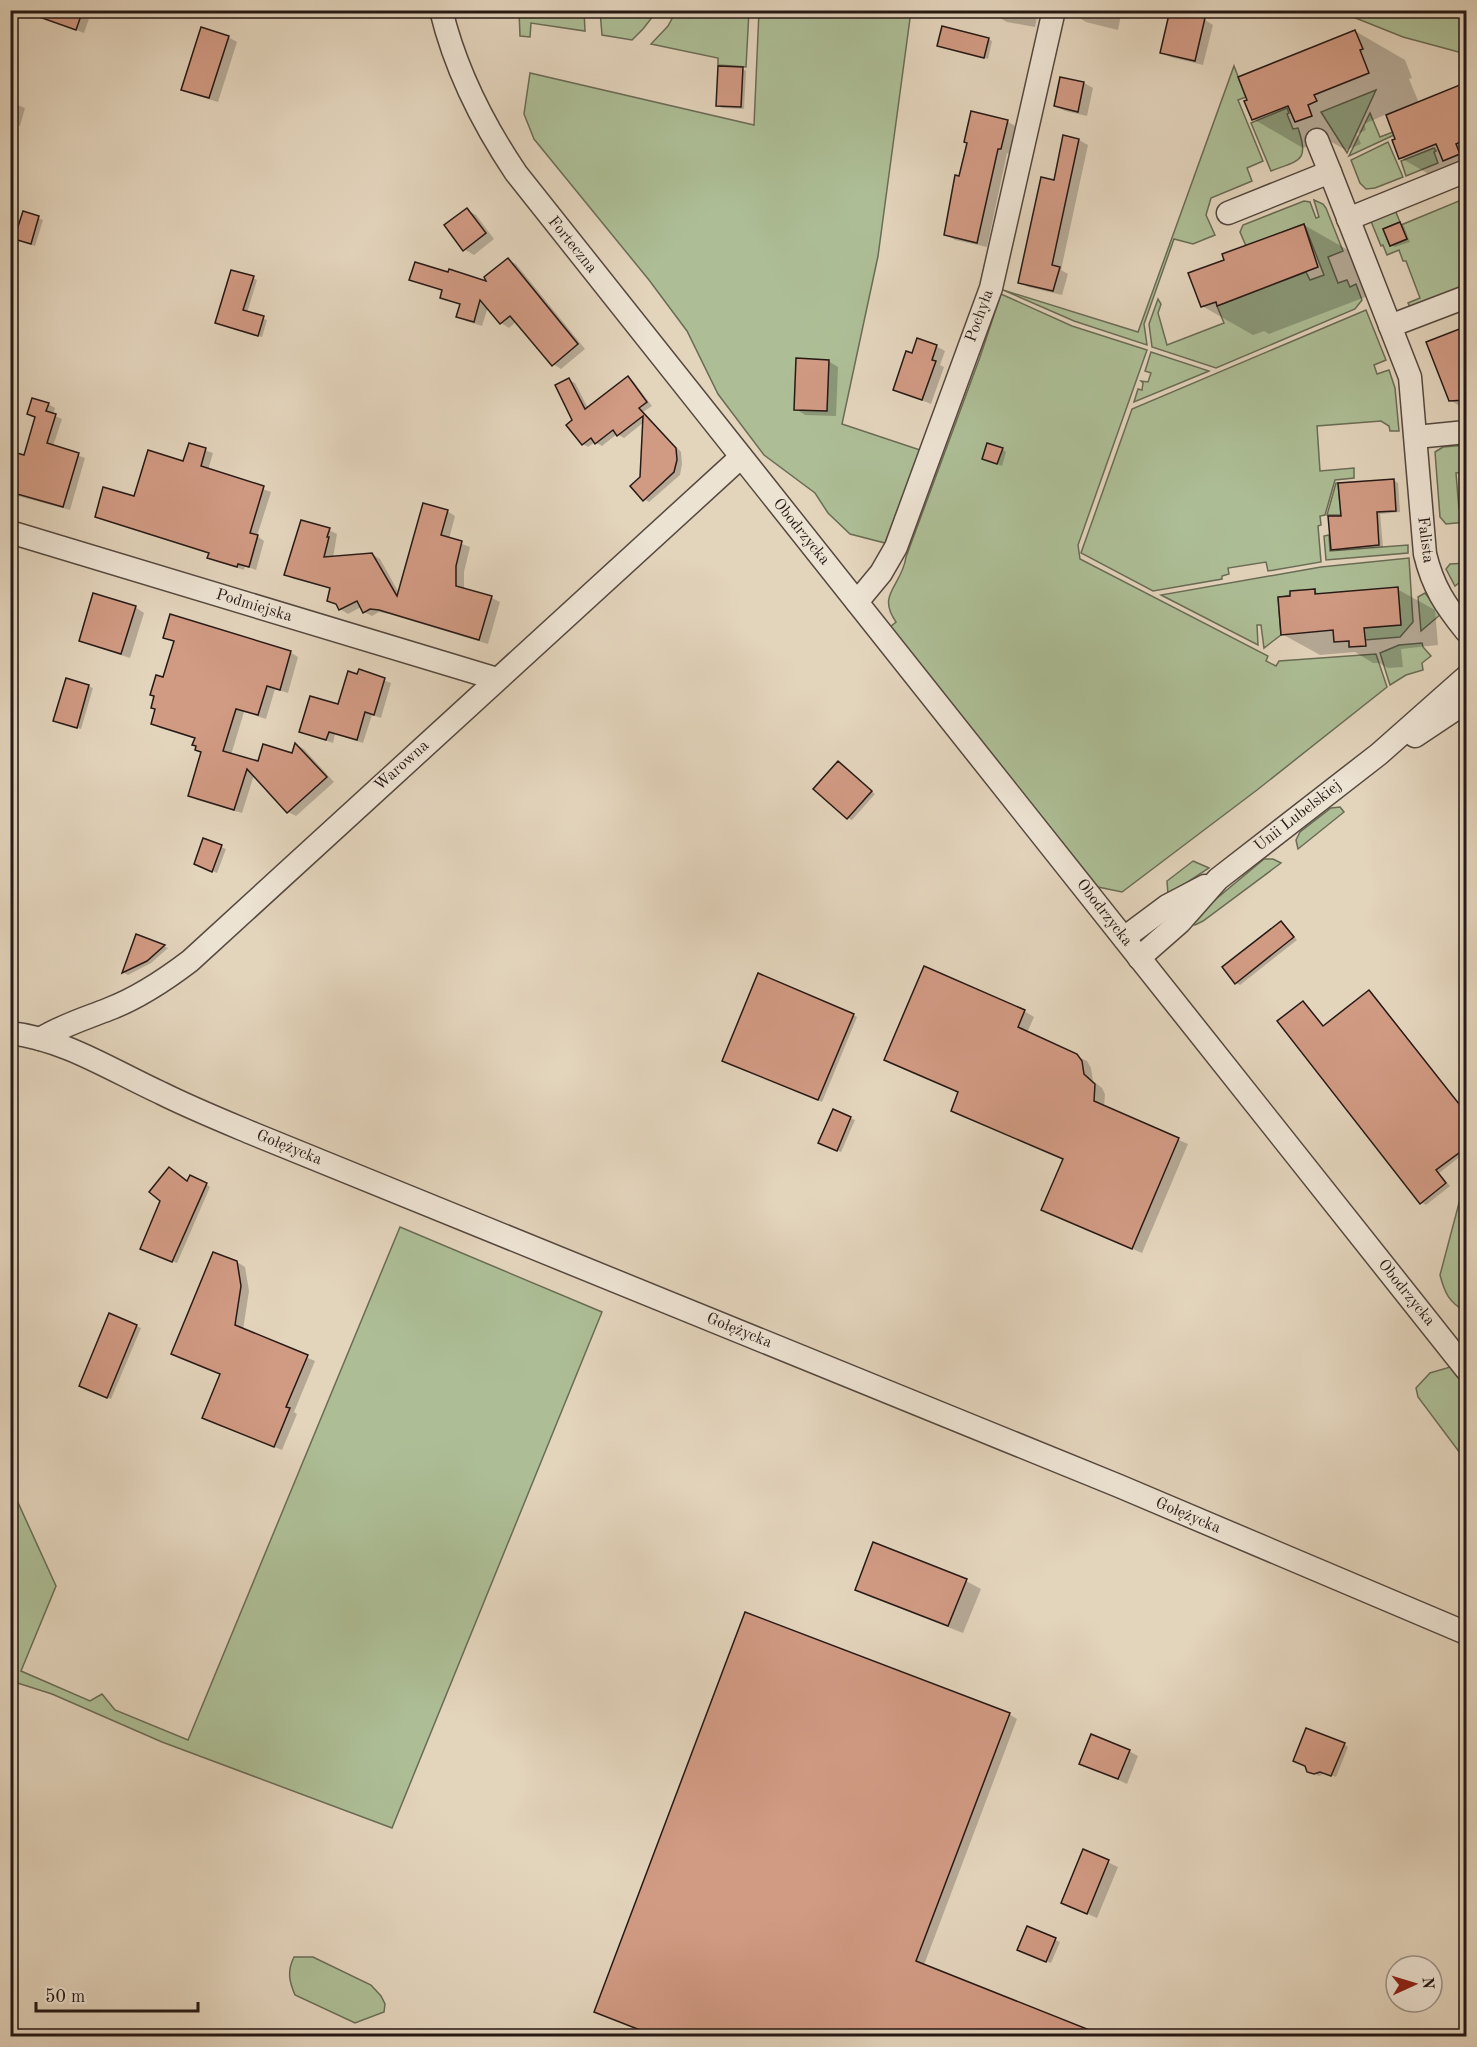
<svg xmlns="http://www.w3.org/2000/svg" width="1477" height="2047" viewBox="0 0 1477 2047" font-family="'Old Standard TT',serif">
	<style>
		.green { fill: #adbe96; stroke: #6a6c56; stroke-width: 1.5 }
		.shadow { fill: #0003 }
		.building { fill: #d19a83; stroke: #261915; stroke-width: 1.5 }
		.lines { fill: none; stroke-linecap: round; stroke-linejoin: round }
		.minor-casing { stroke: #55483f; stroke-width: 25 }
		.minor { stroke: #ede3d3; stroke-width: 22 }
		.labels { text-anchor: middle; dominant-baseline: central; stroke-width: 4.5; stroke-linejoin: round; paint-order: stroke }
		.street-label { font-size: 16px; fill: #261915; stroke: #ede3d3 }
	</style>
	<rect width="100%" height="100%" fill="#e3d4bc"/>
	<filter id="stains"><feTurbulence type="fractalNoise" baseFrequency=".00333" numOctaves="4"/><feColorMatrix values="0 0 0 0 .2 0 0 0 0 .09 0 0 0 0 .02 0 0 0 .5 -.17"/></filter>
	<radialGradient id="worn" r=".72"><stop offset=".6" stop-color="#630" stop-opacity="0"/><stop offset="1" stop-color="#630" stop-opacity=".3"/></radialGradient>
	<g class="green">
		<path d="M519 11H584L585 31 531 23 530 37 520 36Z"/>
		<path d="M600 11V10L657 11 643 29 632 40 602 35Z"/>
		<path d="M676 11H749L746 67 718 65V58L651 44 668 26Z"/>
		<path d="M759 11H911L878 256 842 424 920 450 885 543 850 534 828 513 815 493 764 455 718 394 687 331 649 280 534 139 524 114 530 73 754 125Z"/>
		<path d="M1338 11H1466V54L1403 37Z"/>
		<path d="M1234 66 1246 97 1238 100 1263 161 1247 168 1252 181 1211 198 1206 215 1215 235 1193 244 1174 239 1144 324 1147 345 1074 321 1003 290 1138 332Z"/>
		<path d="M1376 90 1347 153 1321 112Z"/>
		<path d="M1287 108 1289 113 1287 114 1293 129 1298 128C1310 162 1299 160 1271 171L1251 123Z"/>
		<path d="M1370 113 1380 137 1393 132 1394 135 1349 156Z"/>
		<path d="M1388 142 1403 177 1375 188 1366 189 1360 183 1351 160Z"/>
		<path d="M1434 148 1436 151 1434 152 1438 163 1406 176 1401 161Z"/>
		<path d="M1466 198V285L1410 307 1408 303 1420 298 1406 261H1403L1399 250 1387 255 1383 245 1381 246 1370 219 1395 210 1400 222 1383 229 1390 246 1407 239 1401 225Z"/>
		<path d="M1314 200 1323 204 1326 208 1343 251 1328 257 1338 283 1347 280 1350 287 1356 284 1362 300 1355 309 1216 368 1152 347 1149 324 1158 299 1161 304 1158 313 1167 345 1224 323 1217 306 1306 272 1310 280 1324 275 1304 224 1246 246 1240 232 1243 225 1304 201 1310 202 1316 218 1319 217Z"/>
		<path d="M1001 294 1072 326 1147 350 1078 545 1080 559 1268 656 1266 661 1276 666 1279 661 1376 654 1387 687 1257 790 1122 892 1098 887 890 627 896 622C876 594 902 586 906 557L980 357Z"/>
		<path d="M1366 310 1386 360 1374 365 1377 374 1389 370 1395 388 1399 431H1390L1389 426 1381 421 1317 426 1320 471 1354 468V478L1335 480 1325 515 1320 516 1321 525 1318 526 1321 562 1268 571 1266 562 1228 568 1229 574 1222 576V579L1153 591 1081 553 1132 409Z"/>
		<path d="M1151 352 1209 371 1134 402 1138 389 1142 390 1143 383 1141 381 1148 382 1151 373 1145 371Z"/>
		<path d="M1466 445V472L1456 473 1459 509H1466V522L1446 524 1440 517 1435 452 1443 447Z"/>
		<path d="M1336 483H1338L1340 504 1357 503 1341 515H1327Z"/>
		<path d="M1329 535 1330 551 1408 545V553L1326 560 1324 536Z"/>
		<path d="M1409 558 1413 622 1400 637 1365 640 1315 594V589L1278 598 1281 635 1264 648 1261 625H1257L1258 645 1161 595 1321 567Z"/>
		<path d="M1466 563V590L1460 582 1455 586 1446 569 1450 564Z"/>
		<path d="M1425 593 1441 614 1421 631 1418 597Z"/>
		<path d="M1422 643 1423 647 1431 656 1422 663 1423 670 1406 675 1390 685 1380 653 1399 645Z"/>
		<path d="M1340 807 1344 812 1298 849 1296 840 1300 832 1331 808Z"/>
		<path d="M1264 859H1273L1281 863 1203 921 1195 925 1190 924 1216 899Z"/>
		<path d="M1193 861 1209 868 1168 895 1167 881Z"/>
		<path d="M1466 1189V1312C1449 1302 1445 1294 1440 1275L1459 1203Z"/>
		<path d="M400 1227 602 1312 392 1828 162 1742 52 1694 11 1681 10 1485 56 1586 21 1671 90 1701 102 1694 115 1710 188 1740Z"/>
		<path d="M1450 1367 1466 1388V1461L1418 1397 1416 1388 1430 1373Z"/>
		<path d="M294 1957H313L371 1985 381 1996 385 2004 384 2012 355 2023 295 1995C289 1981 287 1971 294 1957Z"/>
	</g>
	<g class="shadow">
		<path d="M47 10H92L84 33 45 18Z"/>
		<path d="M999 10H1035L1038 12 1035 27 1007 22 998 17Z"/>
		<path d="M1080 10H1122L1118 30 1086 22 1078 17Z"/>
		<path d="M1157 10H1190L1189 16 1205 20 1213 25 1203 65 1170 57 1162 52 1171 14Z"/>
		<path d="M1355 31 1405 60 1412 78 1409 79 1419 103 1466 84V181L1451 187 1401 158 1397 140 1387 114 1364 124 1366 130 1357 134 1361 144 1346 150 1326 139 1303 148 1253 119Z"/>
		<path d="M228 37 237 42 218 102 192 94 183 89Z"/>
		<path d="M988 39 992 41 988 59 939 46Z"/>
		<path d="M742 69 746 71 744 109 722 108 717 105Z"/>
		<path d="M1084 83 1093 88 1087 116 1065 111 1055 106Z"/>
		<path d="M10 102 25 108 20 126 10 123Z"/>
		<path d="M972 113 1008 122 1017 127 1011 154 1007 153 987 247 955 240 945 234 969 143Z"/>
		<path d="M1065 137 1079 140 1088 145 1061 270 1068 274 1062 295 1028 287 1019 282 1055 182Z"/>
		<path d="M467 210 476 215 494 239 474 255 464 249Z"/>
		<path d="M24 213 43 220 35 246 16 239Z"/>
		<path d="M1400 224 1404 226 1410 242 1395 247 1391 245Z"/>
		<path d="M1304 225 1355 254 1368 296 1269 334 1264 331 1253 335 1202 306 1226 261Z"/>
		<path d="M508 260 516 264 585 349 561 369 553 364 517 321 509 328 501 323 488 307 482 326 466 321 458 316 461 305 441 297 443 291 411 279 490 284Z"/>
		<path d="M253 278 257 280 247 313 267 320 262 337 221 325Z"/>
		<path d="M1466 328V410L1450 400Z"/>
		<path d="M936 346 945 351 940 365 944 367 931 404 894 389 913 355Z"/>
		<path d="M828 361 838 367 836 416 805 415 796 409Z"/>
		<path d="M628 378 633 381 652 406 643 412 681 452 682 464 680 475 649 502 644 499 642 477 644 422 624 438 617 434 602 446 595 442 588 447 583 444 574 420 569 380 575 383 588 408Z"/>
		<path d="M48 404 55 408 53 415 62 419 53 446 85 458 70 510 10 494V453L25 457Z"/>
		<path d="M190 445 213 453 208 470 271 492 257 536 264 541 256 570 245 566 244 570 216 561 209 557 210 554 104 520 97 516 135 498 184 463Z"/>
		<path d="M1002 449 1006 452 1002 466 984 459Z"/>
		<path d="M1466 473V512L1461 509 1458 474Z"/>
		<path d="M1393 480 1398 483 1400 512 1380 514 1383 547 1337 551 1333 549 1342 517Z"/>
		<path d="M447 511 455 516 449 539 470 547 464 572V590L492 598 500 602 488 644 389 614 379 612 372 616 364 612 361 607 348 614 340 609 339 605 328 600 332 589 294 579 286 575 329 530 337 534 333 558 372 554 380 559 399 593Z"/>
		<path d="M1397 589 1435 610 1438 645 1401 649 1403 667 1388 668 1379 663H1373L1355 652 1320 655 1282 634 1292 598 1314 591 1322 595Z"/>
		<path d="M135 607 144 613 130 658 90 645 81 640Z"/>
		<path d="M165 637 290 652 298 657 288 693 275 689 266 719 244 712 231 755 259 763 293 755 296 745 304 749 334 782 296 816 288 812 254 775 242 813 197 800 190 795 202 752 196 739 160 728 153 724 175 642Z"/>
		<path d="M360 671 391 683 381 718 372 715 363 743 335 734 333 743 300 731 339 706Z"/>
		<path d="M67 679 93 688 81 729 54 720Z"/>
		<path d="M842 765 875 794 852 820 848 818Z"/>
		<path d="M203 840 226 849 217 873 200 866Z"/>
		<path d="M1281 923 1297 940 1240 985 1236 983Z"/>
		<path d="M137 936 168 948 151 963 128 975 124 973Z"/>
		<path d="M1466 962V974L1461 967Z"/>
		<path d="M1369 992 1373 994 1466 1113V1152L1439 1173 1450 1186 1426 1205 1421 1202 1303 1003 1307 1005 1325 1027Z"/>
		<path d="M1024 1011 1034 1017 1027 1033 1087 1061 1091 1068 1093 1081 1102 1088 1105 1094 1104 1107 1188 1144 1142 1253 1052 1214 1064 1160 962 1115 960 1093 885 1059Z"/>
		<path d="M853 1015 857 1017 822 1102 728 1062Z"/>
		<path d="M834 1111 855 1120 841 1152 824 1145Z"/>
		<path d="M188 1183 206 1184 210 1187 177 1263 146 1251Z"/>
		<path d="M237 1262 245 1267 249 1291 243 1330 315 1361 294 1412 297 1414 282 1450 212 1421 222 1374Z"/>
		<path d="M110 1315 141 1328 111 1399 85 1388Z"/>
		<path d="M874 1544 966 1581 981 1589 963 1633 871 1597 857 1589Z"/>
		<path d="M1009 1714 1017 1719 924 1965 1106 2036H658L596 2011Z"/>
		<path d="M1344 1744 1348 1747 1336 1777 1325 1773 1319 1776 1313 1773Z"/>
		<path d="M1129 1751 1138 1756 1127 1784 1081 1763Z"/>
		<path d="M1084 1851 1118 1867 1097 1918 1063 1903Z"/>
		<path d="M1028 1928 1060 1942 1051 1963 1023 1952Z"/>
	</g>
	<g class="building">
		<path d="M28 10H83L76 30 28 13Z"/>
		<path d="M1170 10 1205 18 1195 61 1160 53Z"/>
		<path d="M942 26 989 38 984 58 937 46Z"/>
		<path d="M201 27 229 36 209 98 181 90Z"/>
		<path d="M1355 30 1363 49 1360 50 1369 73 1314 95 1317 101 1308 105 1312 116 1295 122 1288 106 1252 120 1244 101 1247 100 1238 77Z"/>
		<path d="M718 66 743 67 741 107 716 106Z"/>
		<path d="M1060 77 1084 82 1078 112 1054 106Z"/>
		<path d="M1467 82V139L1456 144 1460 154 1443 161 1436 144 1399 159 1392 140 1395 139 1386 115Z"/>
		<path d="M971 111 1008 120 1001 149H998L977 243 944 235 955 175 959 176 967 143 964 142Z"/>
		<path d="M1063 135 1079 139 1052 265 1060 267 1053 291 1018 283 1041 177 1054 180Z"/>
		<path d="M467 208 486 233 463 251 444 225Z"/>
		<path d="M23 211 39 216 31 244 14 239Z"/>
		<path d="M1400 222 1407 239 1390 246 1383 229Z"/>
		<path d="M1304 224 1318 267 1217 306 1216 302 1201 307 1188 273 1224 260 1222 254Z"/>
		<path d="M508 258 578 344 552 366 510 316 500 324 480 300 474 322 456 317 460 304 440 298 442 290 409 280 415 262 448 272 449 269 486 281 484 277Z"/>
		<path d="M231 270 254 276 243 310 264 316 258 336 215 323Z"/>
		<path d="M1467 326V400L1449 401 1426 342Z"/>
		<path d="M917 338 937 345 932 360 936 361 922 400 893 390 906 351 912 353Z"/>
		<path d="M796 358 829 360 827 411 794 410Z"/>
		<path d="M628 376 647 402 639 408 676 448 677 460 674 472 643 501 630 486 640 477 643 416 617 436 613 430 595 444 591 438 582 445 566 425 572 420 555 385 569 378 585 409Z"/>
		<path d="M32 398 49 403 46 411 56 414 47 443 79 453 63 507 10 492V451L24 455 35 417 27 414Z"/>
		<path d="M189 443 206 448 201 466 264 486 250 533 258 535 249 567 238 564 237 567 207 558 209 553 95 517 103 487 134 496 148 450 183 461Z"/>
		<path d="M987 443 1003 448 997 464 982 459Z"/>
		<path d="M1394 479 1396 511 1377 512 1379 545 1331 550 1328 516H1341L1338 483Z"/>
		<path d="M423 503 448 510 441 535 462 541 456 566V586L492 596 479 640 379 610 370 609 363 613 357 601 339 610 336 604 327 601 330 588 284 575 301 520 330 528 327 537H329L324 557 372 553 397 596Z"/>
		<path d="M1398 587 1401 625 1364 628 1366 646 1349 647V641L1334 642 1333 630 1281 635 1278 597 1290 596V591L1315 589V594Z"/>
		<path d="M93 593 136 606 121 654 79 641Z"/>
		<path d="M170 614 291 651 280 690 267 686 258 715 236 709 223 751 258 761 263 744 292 753 295 743 327 777 287 813 247 769 234 810 188 796 201 752 195 750 196 746 192 745 195 738 151 724 155 709 151 708 154 696 150 695 156 675 163 677 174 641 163 638Z"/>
		<path d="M359 669 385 678 374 715 365 712 357 740 329 732 326 740 299 732 310 696 338 704 348 671 357 674Z"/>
		<path d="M66 678 89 685 77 728 53 721Z"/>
		<path d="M838 761 872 791 847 819 813 789Z"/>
		<path d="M203 838 222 845 212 872 194 864Z"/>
		<path d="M1281 921 1294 937 1235 984 1222 967Z"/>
		<path d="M136 934 165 945 147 961 122 973Z"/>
		<path d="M924 966 1025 1010 1018 1027 1077 1054 1082 1061 1084 1074 1095 1084 1094 1101 1179 1138 1132 1249 1041 1210 1063 1159 951 1111 958 1092 884 1060Z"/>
		<path d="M758 973 854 1014 818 1100 722 1061Z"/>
		<path d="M1369 990 1467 1114V1147L1436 1170 1446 1183 1420 1204 1277 1021 1303 1001 1323 1026Z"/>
		<path d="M833 1109 851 1117 837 1151 818 1143Z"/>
		<path d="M169 1167 187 1181 190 1175 207 1183 172 1262 140 1249 160 1201 149 1192Z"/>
		<path d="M213 1252 237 1261 241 1286 235 1325 308 1355 286 1407 290 1408 274 1447 202 1418 220 1374 171 1354Z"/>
		<path d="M109 1313 137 1325 107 1398 79 1386Z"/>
		<path d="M873 1542 967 1579 948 1626 855 1590Z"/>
		<path d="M745 1612 1010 1713 916 1961 1107 2037H658L594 2012Z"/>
		<path d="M1306 1728 1345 1743 1331 1776 1320 1772 1314 1774 1307 1772 1305 1766 1293 1761Z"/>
		<path d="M1091 1734 1130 1750 1118 1779 1079 1764Z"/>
		<path d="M1083 1849 1109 1860 1087 1914 1061 1903Z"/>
		<path d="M1027 1926 1056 1938 1046 1962 1017 1950Z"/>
	</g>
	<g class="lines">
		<g class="minor-casing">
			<g id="minor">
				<path d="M441 10C455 68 483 124 516 173L1466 1369"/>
				<path d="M1317 140 1330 172"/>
				<path d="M1228 213 1330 172 1410 377 1425 554C1433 587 1445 605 1466 631"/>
				<path d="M1348 219 1466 171"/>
				<path d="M1390 326 1466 297"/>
				<path d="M1416 437 1466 432"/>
				<path d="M10 532 497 679"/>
				<path d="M857 602 881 573 896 547 991 288 1054 10"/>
				<path d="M1415 736 1466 702"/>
				<path d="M1124 938 1167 906 1205 886"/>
				<path d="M1139 958 1180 922 1218 879 1379 754 1466 677"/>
				<path d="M10 1033C64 1039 113 1071 161 1093 191 1108 223 1121 254 1134L1119 1486 1466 1633"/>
				<path d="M40 1039C63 1025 84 1019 109 1009 138 998 165 980 190 961L741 457"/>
			</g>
		</g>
		<use href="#minor" class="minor"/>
	</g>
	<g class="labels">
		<g class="street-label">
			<text transform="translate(572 245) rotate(51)">Forteczna</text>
			<text transform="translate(980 316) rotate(-70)">Pochyła</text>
			<text transform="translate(801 532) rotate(51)">Obodrzycka</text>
			<text transform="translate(1425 540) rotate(83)">Falista</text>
			<text transform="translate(254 606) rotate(17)">Podmiejska</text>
			<text transform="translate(402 766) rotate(-42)">Warowna</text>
			<text transform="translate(1298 816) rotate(-38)">Unii Lubelskiej</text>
			<text transform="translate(1104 913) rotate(52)">Obodrzycka</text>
			<text transform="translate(289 1148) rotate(22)">Gołężycka</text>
			<text transform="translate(1406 1293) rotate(51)">Obodrzycka</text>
			<text transform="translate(739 1331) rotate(22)">Gołężycka</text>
			<text transform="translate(1188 1516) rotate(23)">Gołężycka</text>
		</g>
	</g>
	<rect width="1477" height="2047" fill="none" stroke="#e3d4bc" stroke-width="36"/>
	<rect x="12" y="12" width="1453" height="2023" fill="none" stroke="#261915" stroke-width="3"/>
	<rect x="18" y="18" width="1441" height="2011" fill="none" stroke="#261915" stroke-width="1.5"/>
	<g transform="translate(1414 1984) rotate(86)"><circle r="28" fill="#ede3d3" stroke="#9d9287" stroke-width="1.5"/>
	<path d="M0-4.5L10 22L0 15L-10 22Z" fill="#8f2418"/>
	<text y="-9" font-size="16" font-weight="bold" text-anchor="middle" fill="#261915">N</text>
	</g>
	<path d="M36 2002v9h162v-9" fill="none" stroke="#261915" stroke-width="3"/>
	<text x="45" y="2002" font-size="18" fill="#261915" stroke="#ede3d3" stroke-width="4.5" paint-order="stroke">50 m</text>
	<rect width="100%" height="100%" filter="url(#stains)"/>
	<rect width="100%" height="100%" fill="url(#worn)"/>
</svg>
